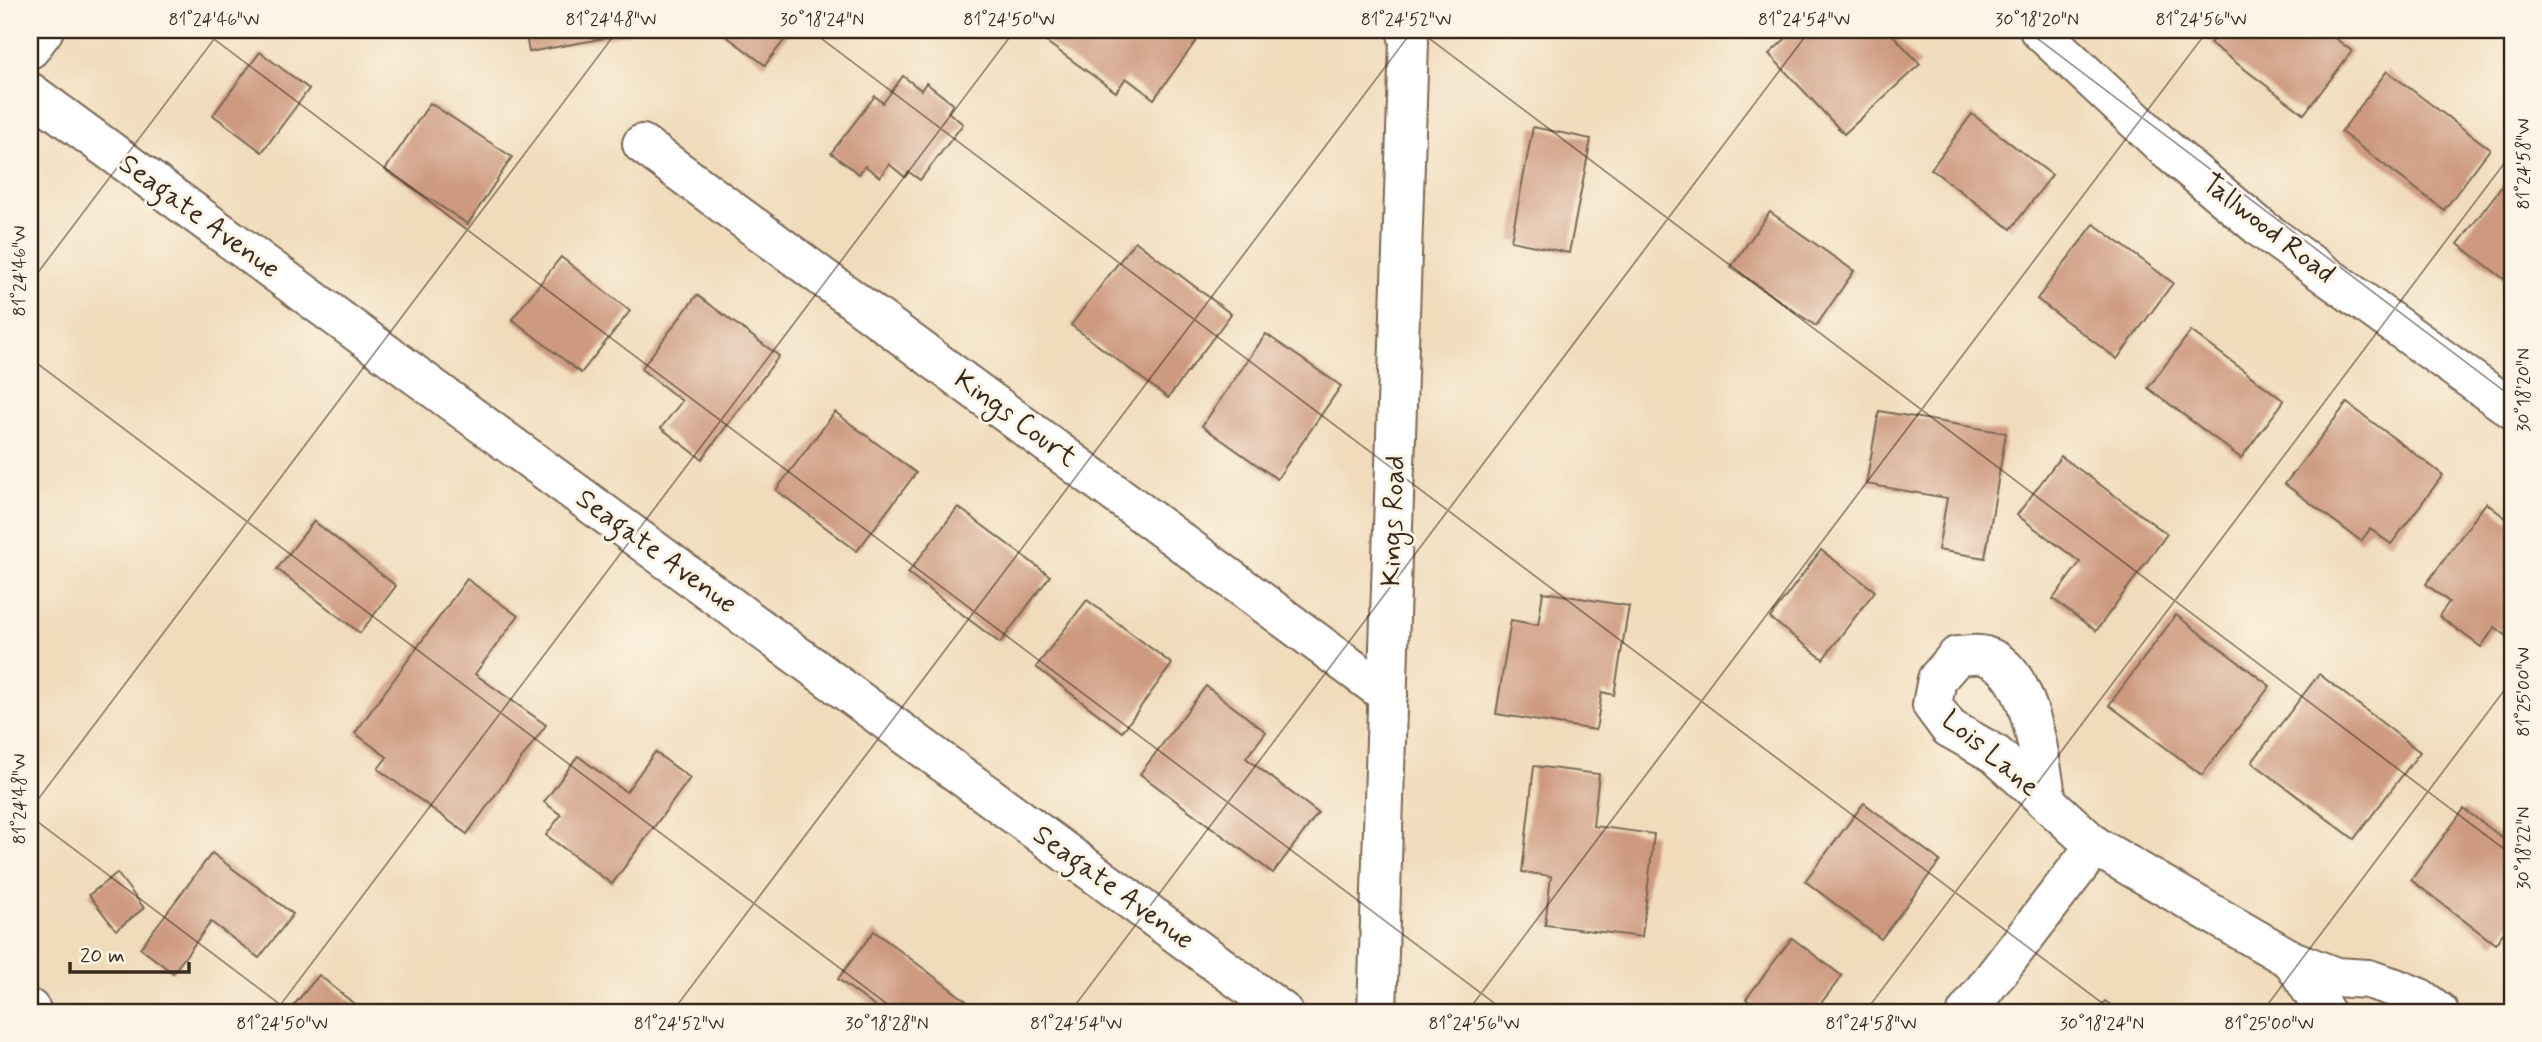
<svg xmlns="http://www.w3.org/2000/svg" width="2542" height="1042" viewBox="0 0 2542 1042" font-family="Mynerve,sans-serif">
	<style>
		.building { fill: #cd9a7f }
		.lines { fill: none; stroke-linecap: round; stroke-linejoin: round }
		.minor-casing { stroke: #7a6855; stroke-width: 42 }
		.minor { stroke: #fff; stroke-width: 38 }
		.ticks { fill: none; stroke: #3b2a1e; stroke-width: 2; stroke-opacity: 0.45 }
		.labels { text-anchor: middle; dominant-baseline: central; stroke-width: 6; stroke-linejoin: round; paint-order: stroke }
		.street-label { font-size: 28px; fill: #3b2a1e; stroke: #fcf5e5 }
		.neatline { fill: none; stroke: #3b2a1e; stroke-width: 2.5 }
		.ticks-label { font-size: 18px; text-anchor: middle; fill: #3b2a1e }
	</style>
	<rect width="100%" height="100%" fill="#fcf5e5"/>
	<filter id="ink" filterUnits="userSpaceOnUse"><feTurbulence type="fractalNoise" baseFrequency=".0143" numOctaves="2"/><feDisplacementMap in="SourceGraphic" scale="14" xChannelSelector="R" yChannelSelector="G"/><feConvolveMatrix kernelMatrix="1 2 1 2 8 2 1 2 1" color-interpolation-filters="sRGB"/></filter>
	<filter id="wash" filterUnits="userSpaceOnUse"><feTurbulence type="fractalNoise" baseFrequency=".00686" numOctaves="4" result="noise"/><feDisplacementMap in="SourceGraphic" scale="28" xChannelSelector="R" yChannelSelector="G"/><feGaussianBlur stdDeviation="1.57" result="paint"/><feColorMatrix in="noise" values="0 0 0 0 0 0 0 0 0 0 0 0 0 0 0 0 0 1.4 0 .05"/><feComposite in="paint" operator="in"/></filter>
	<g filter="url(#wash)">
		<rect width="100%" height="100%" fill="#f0dcbb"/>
		<g id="blocks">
			<g class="building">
				<path d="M525 30H627L628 34 529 52Z"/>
				<path d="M718 30H792L765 65Z"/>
				<path d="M1053 30H1204L1154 99 1126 78 1116 92 1045 41Z"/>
				<path d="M1795 30H1888L1920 64 1844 134 1769 54Z"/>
				<path d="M2221 30H2324L2352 51 2304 114 2210 43Z"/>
				<path d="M260 52 309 89 262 152 213 115Z"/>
				<path d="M2387 71 2490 149 2444 210 2341 132Z"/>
				<path d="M903 76 921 90 926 83 953 104 948 112 963 124 920 180 909 172 905 177 889 164 880 177 865 166 859 174 831 153 875 96 883 103Z"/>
				<path d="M430 103 512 157 468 224 385 170Z"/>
				<path d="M1972 114 2052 175 2011 229 1931 169Z"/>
				<path d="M1533 127 1591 139 1569 253 1511 241Z"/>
				<path d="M2512 173V285L2458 244Z"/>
				<path d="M1770 212 1854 271 1816 326 1731 267Z"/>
				<path d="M2094 224 2173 283 2117 359 2037 299Z"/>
				<path d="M1135 241 1231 314 1168 398 1071 325Z"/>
				<path d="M561 257 630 311 581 373 512 319Z"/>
				<path d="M697 295 779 356 702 459 661 428 682 401 641 369Z"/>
				<path d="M2191 331 2284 401 2241 458 2148 388Z"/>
				<path d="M1266 334 1341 386 1277 479 1202 426Z"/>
				<path d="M2347 403 2443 475 2391 544 2370 529 2361 541 2285 484Z"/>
				<path d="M1879 411 2006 433 1985 558 1938 550 1947 498 1866 484Z"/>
				<path d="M835 412 916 473 857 551 776 490Z"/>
				<path d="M2061 456 2167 534 2096 631 2053 599 2080 562 2017 515Z"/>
				<path d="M2486 503 2512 523V640L2495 627 2481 647 2439 616 2449 602 2426 584Z"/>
				<path d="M958 507 1050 576 1000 643 908 573Z"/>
				<path d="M314 521 396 586 360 633 277 569Z"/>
				<path d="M1821 550 1875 591 1823 659 1770 618Z"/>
				<path d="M467 579 518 616 475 674 546 725 467 834 378 769 387 757 355 733Z"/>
				<path d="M1543 592 1629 606 1614 695 1602 692 1596 730 1496 714 1511 620 1538 625Z"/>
				<path d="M1087 600 1172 664 1122 732 1036 667Z"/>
				<path d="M2176 615 2270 686 2202 775 2109 705Z"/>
				<path d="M2319 674 2420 752 2354 839 2252 762Z"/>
				<path d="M1206 686 1266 732 1246 758 1318 813 1273 873 1140 774Z"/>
				<path d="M655 752 690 778 612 884 546 835 561 815 544 802 578 756 626 792Z"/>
				<path d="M1534 766 1599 774 1593 826 1654 834 1642 937 1545 925 1551 876 1522 872Z"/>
				<path d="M1864 803 1940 861 1881 939 1805 881Z"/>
				<path d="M2464 809 2512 845V921L2495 944 2411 880Z"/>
				<path d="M212 853 293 914 259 958 211 922 173 973 140 948Z"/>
				<path d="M117 873 144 908 116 930 89 895Z"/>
				<path d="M874 931 981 1012H882L838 979Z"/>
				<path d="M1792 938 1842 976 1814 1012H1763L1746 999Z"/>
				<path d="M319 975 364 1012H288Z"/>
				<path d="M2105 1001 2120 1012H2096Z"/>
			</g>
		</g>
	</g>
	<g filter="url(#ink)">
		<use href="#blocks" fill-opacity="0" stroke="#7a6855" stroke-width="2"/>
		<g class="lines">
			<g class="minor-casing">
				<g id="minor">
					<path d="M2039 30 2166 149 2262 229 2512 409"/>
					<path d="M30 49 44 30"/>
					<path d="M30 92 1283 1012"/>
					<path d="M642 144 1388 695"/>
					<path d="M2047 801C2040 762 2032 669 1985 656 1977 653 1966 656 1957 656L1937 679 1932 705 1949 728 1995 754 2095 846"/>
					<path d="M2292 960 2325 1012"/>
					<path d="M30 1009 32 1012"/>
					<path d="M1377 1012 1409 41 1406 30"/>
					<path d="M1967 1012 2095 846 2292 960 2336 977 2368 979 2393 987 2420 998 2439 1012"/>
				</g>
			</g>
			<use href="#minor" class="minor"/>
		</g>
	</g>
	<path class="ticks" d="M202 30 1506 1012M810 30 2114 1012M1418 30 2512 855M2026 30 2512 397M30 283 221 30M30 358 898 1012M30 810 618 30M30 816 290 1012M275 1012 1015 30M672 1012 1413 30M1070 1012 1810 30M1467 1012 2208 30M1865 1012 2512 153M2262 1012 2512 680"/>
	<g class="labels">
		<g class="street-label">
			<text transform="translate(199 217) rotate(36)">Seagate Avenue</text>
			<text transform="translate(2268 229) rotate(38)">Tallwood Road</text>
			<text transform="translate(1015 419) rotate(36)">Kings Court</text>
			<text transform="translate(1394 521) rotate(-88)">Kings Road</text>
			<text transform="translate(656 552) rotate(36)">Seagate Avenue</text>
			<text transform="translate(1990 754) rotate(40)">Lois Lane</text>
			<text transform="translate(1113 888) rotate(36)">Seagate Avenue</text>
		</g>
	</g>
	<rect width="2542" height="1042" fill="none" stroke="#fcf5e5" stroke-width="77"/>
	<path d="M70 962v10h119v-10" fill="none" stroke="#3b2a1e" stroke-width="3.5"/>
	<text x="80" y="962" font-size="21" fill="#3b2a1e" stroke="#fcf5e5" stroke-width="5" paint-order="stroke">20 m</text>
	<rect x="38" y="38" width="2466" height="966" class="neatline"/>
	<g class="ticks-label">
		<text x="214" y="25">81°24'46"W</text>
		<text x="611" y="25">81°24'48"W</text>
		<text x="822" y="25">30°18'24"N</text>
		<text x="1009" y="25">81°24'50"W</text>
		<text x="1406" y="25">81°24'52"W</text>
		<text x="1804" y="25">81°24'54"W</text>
		<text x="2037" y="25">30°18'20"N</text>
		<text x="2201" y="25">81°24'56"W</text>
		<text transform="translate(2523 164) rotate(-90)" y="6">81°24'58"W</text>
		<text transform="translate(19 271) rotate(-90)" y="6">81°24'46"W</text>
		<text transform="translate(2523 390) rotate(-90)" y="6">30°18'20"N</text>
		<text transform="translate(2523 692) rotate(-90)" y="6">81°25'00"W</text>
		<text transform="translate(19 799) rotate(-90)" y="6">81°24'48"W</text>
		<text transform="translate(2523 848) rotate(-90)" y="6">30°18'22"N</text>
		<text x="282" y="1029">81°24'50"W</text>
		<text x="679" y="1029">81°24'52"W</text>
		<text x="887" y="1029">30°18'28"N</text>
		<text x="1076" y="1029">81°24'54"W</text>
		<text x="1474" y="1029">81°24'56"W</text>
		<text x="1871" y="1029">81°24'58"W</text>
		<text x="2102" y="1029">30°18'24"N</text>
		<text x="2269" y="1029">81°25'00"W</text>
	</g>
</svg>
